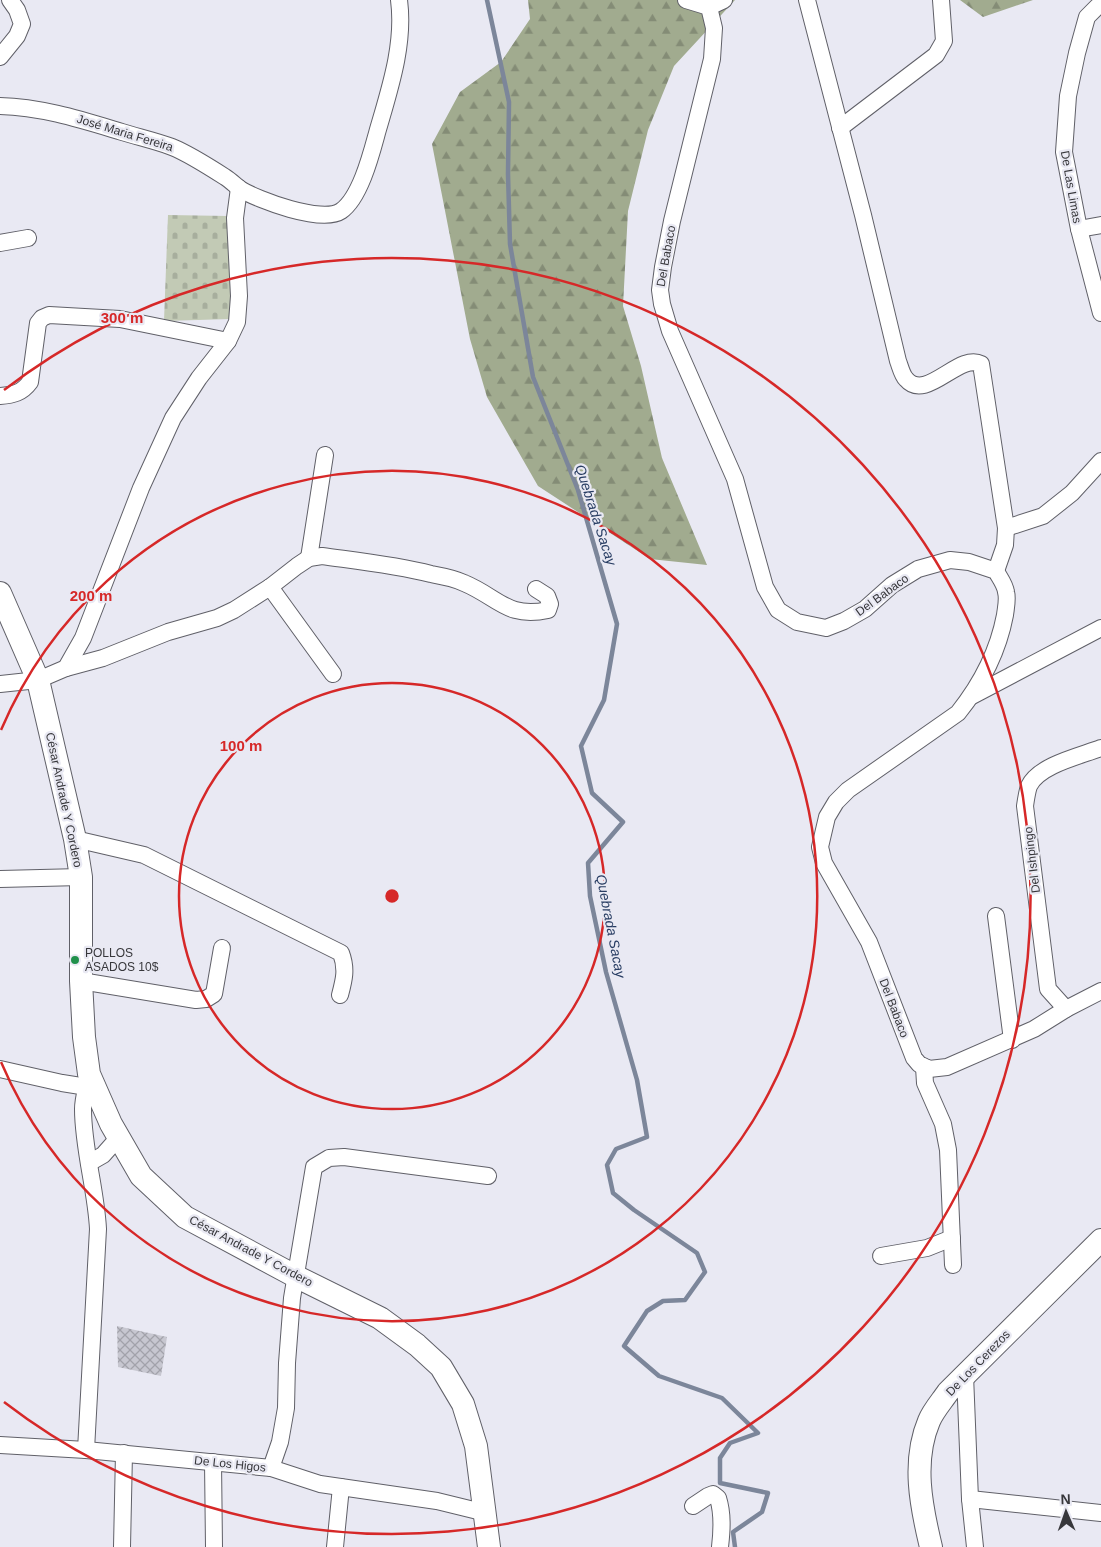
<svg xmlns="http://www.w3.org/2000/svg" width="1101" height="1547" viewBox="0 0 1101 1547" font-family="Arial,sans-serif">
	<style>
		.forest { fill: url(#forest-firs) }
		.cemetery { fill: url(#cemetery-stones) }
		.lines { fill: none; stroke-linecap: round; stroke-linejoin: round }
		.stream { stroke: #7c869a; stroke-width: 4.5 }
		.building { fill: url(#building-cross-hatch) }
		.street-casing { stroke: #606068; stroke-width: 18 }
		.secondary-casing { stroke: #606068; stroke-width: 24 }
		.street { stroke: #fff; stroke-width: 16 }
		.secondary { stroke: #fff; stroke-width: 22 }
		.ring { fill: none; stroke: #d62828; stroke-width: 2.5 }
		.poi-dot { fill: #21914b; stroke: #e9e9f3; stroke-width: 2 }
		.labels { text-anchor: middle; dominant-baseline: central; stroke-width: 4.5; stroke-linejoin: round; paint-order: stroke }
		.street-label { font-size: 12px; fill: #37373b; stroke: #e9e9f3 }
		.poi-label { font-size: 12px; fill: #37373b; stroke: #e9e9f3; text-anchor: start }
		.water-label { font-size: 14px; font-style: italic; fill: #283d63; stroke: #e9e9f3 }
		.centre { fill: #d62828; stroke: #e9e9f3; stroke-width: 2.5 }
		.ring-label { font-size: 15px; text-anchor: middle; font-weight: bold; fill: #d62828; stroke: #e9e9f3; stroke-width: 4.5; stroke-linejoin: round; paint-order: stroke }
	</style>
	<defs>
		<pattern id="forest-firs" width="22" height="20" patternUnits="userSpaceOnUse" patternTransform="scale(1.25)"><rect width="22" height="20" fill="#a1ab8f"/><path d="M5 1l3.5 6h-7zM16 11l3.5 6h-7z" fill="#848c76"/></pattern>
		<pattern id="cemetery-stones" width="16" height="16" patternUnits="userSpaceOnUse" patternTransform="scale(1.25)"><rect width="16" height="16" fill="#c2cab5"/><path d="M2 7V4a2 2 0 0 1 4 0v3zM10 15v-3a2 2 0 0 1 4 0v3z" fill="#a7ae9d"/></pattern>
		<pattern id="building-cross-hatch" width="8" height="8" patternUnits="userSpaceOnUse" patternTransform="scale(1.25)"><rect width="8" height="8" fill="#c7c7d0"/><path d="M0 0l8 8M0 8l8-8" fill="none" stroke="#a2a2aa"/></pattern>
	</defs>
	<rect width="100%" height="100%" fill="#e9e9f3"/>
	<g class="forest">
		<path d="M528 0H735L674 66 648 130 628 211 623 306 641 366 662 458 707 565 650 559 538 486 487 397 470 339 432 144 460 92 501 62 530 19Z"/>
		<path d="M960 0H1033L983 17Z"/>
	</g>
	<path class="cemetery" d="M168 215 228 216 231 319 164 321Z"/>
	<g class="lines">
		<path class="stream" d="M487 0 509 102 508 174 510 244 533 377 578 490 617 624 604 700 581 746 592 793 623 822 588 863 590 896 606 972 637 1080 647 1137 616 1149 607 1165 613 1193 634 1210 697 1253 705 1272 685 1300 663 1301 647 1311 624 1346 659 1376 722 1398 758 1433 730 1443 720 1458V1483L768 1493 762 1512 733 1532 735 1547"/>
	</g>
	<path class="building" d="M117 1326 167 1337 161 1376 118 1367Z"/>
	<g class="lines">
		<g class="street-casing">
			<g id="street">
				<path d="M686 0 709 7 714 28 712 59 672 221 663 267 660 290 662 304 670 331 735 479 765 587 778 610 797 622 826 628 844 621 865 609 892 585 918 569 950 560 969 562 996 571C999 577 1005 584 1006 592 1008 599 1006 607 1005 615 998 652 982 683 958 713L848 790 836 802 827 817 820 847 824 863 869 942 914 1058 919 1064 929 1069 947 1067 1034 1029 1066 1009 1101 991"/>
				<path d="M807 0 863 215 898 361C900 366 902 375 906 379 926 403 959 352 981 364L1006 528 1005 545 996 571"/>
				<path d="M1101 6H1098L1087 17 1077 53 1068 96 1064 152 1079 229 1101 313"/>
				<path d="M709 7 724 0"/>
				<path d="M0 57 17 36 22 24 17 10 10 0"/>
				<path d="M0 106C42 107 82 120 122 132 138 137 156 141 172 147 187 153 211 168 225 177 230 180 235 185 240 189 258 200 322 224 341 211 360 198 371 155 377 133 389 91 405 45 399 0"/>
				<path d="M840 128 936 55 944 41 941 0"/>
				<path d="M1079 229 1101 225"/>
				<path d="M0 243 28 238"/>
				<path d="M0 396C13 395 22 393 30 382L38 323 42 318 49 315 120 319 228 341"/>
				<path d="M1006 528 1043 516 1072 493 1101 461"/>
				<path d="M309 558 325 455"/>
				<path d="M270 587 333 674"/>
				<path d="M66 668 103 658 168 632 217 618 234 610 270 587 297 566 309 558 322 556C358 561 396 565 431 574 442 576 454 578 464 583 498 597 507 619 548 610L550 604 547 596 536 589"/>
				<path d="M0 684 38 680 66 668 83 638 141 488 173 418 199 378 228 341 237 322 239 296 235 218 239 188"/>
				<path d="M972 696 1101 628"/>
				<path d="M75 839 144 855 341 953C347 969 344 980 340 995"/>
				<path d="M0 879 81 877"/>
				<path d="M996 916 1012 1040"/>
				<path d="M81 981 196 1000 206 999 214 994 222 948"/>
				<path d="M1066 1009 1048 989 1025 806C1026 799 1027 792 1029 786 1039 765 1080 756 1101 748"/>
				<path d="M924 1067 925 1083 943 1124 948 1150 953 1265"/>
				<path d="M0 1069 62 1083 87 1087"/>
				<path d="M89 1163 103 1155 119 1137"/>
				<path d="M881 1256 927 1248 952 1238"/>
				<path d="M965 1375 970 1499 975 1547"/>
				<path d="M0 1445 86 1450 271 1468 320 1484 437 1501 486 1513"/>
				<path d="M86 1450 98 1229C96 1189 83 1149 83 1109 83 1098 87 1086 89 1074"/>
				<path d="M213 1462 214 1547"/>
				<path d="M271 1468 280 1442 286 1408 287 1363 292 1298 314 1167 329 1158 344 1157 488 1176"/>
				<path d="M970 1499 1101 1513"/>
				<path d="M693 1506 708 1496 713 1494 718 1498C723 1514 722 1530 720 1547"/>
				<path d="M122 1547 124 1453"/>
				<path d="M335 1547 341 1487"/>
			</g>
		</g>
		<g class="secondary-casing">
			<g id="secondary">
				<path d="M0 593 38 680 75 839 81 877V981L84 1037 89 1074 111 1124 141 1176 185 1217 295 1276 380 1318 417 1345 441 1367 463 1404 476 1446 489 1547"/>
				<path d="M931 1547C921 1506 912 1461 929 1421 933 1411 942 1401 948 1392L1101 1240"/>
			</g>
		</g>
		<use href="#street" class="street"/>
		<use href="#secondary" class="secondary"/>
	</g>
	<g class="ring">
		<circle cx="392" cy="896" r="213"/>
		<path d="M1 730A425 425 0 1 1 1 1062"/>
		<path d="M4 390A638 638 0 1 1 4 1402"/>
	</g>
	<circle class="poi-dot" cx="75" cy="960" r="5"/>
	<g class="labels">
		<g class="street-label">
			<text transform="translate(125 133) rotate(17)">José Maria Fereira</text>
			<text transform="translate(1071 187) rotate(80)">De Las Limas</text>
			<text transform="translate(666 256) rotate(-80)">Del Babaco</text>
			<text transform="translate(882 595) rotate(-36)">Del Babaco</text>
			<text transform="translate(64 800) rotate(78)">César Andrade Y Cordero</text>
			<text transform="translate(1032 860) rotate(-97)">Del Ishpingo</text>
			<text transform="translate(894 1008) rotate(69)">Del Babaco</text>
			<text transform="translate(251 1251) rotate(28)">César Andrade Y Cordero</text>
			<text transform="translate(978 1363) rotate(-46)">De Los Cerezos</text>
			<text transform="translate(230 1464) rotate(6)">De Los Higos</text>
		</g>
		<g class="poi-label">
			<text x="85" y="953">POLLOS<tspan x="85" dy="14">ASADOS 10$</tspan></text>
		</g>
		<g class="water-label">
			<text transform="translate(596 515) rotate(72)">Quebrada Sacay</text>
			<text transform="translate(611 926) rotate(79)">Quebrada Sacay</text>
		</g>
	</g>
	<circle cx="392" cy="896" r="8" class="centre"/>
	<g class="ring-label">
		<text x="122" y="323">300 m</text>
		<text x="91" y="601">200 m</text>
		<text x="241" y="751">100 m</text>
	</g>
	<g transform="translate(1066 1512) rotate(358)" stroke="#e9e9f3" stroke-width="4" paint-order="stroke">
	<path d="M0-4L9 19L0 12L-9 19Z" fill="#37373b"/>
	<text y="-8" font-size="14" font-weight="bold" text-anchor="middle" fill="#37373b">N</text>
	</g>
</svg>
